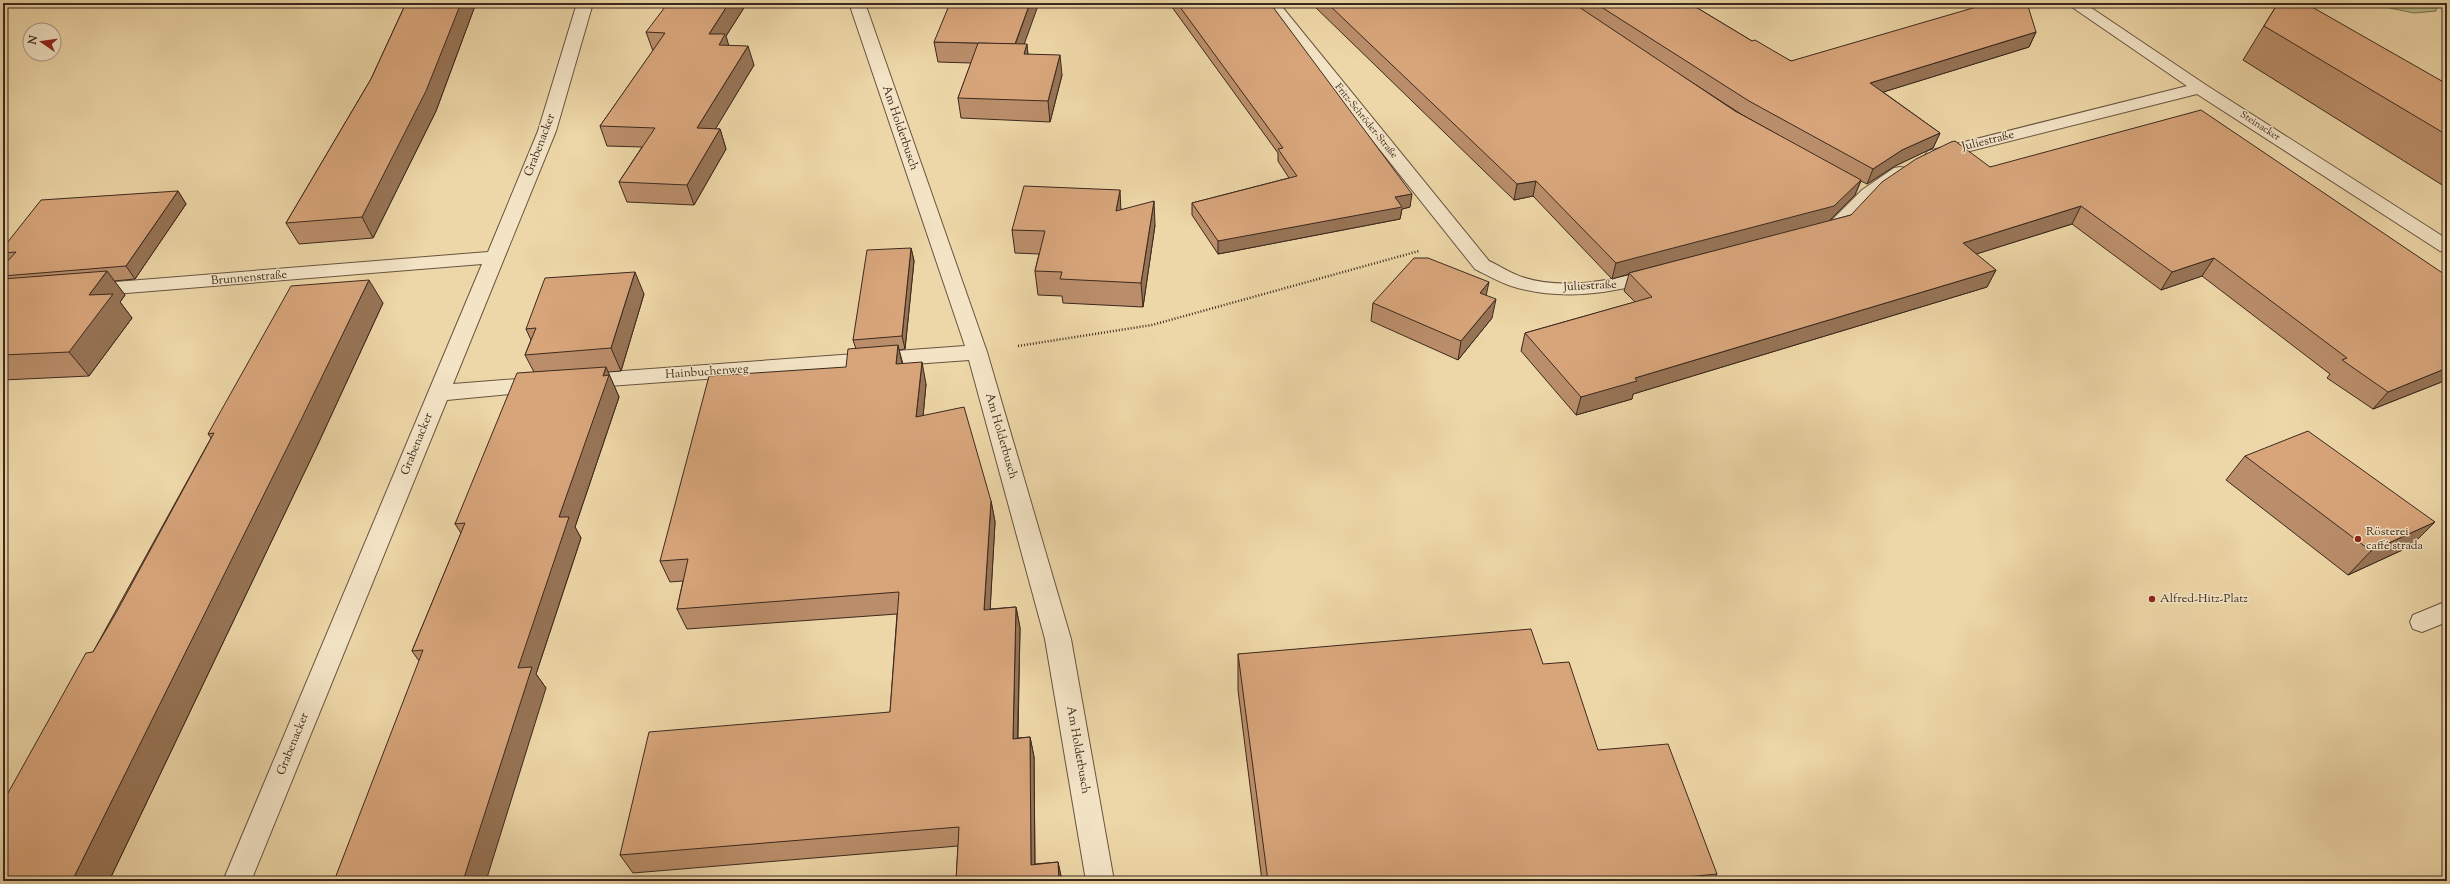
<svg xmlns="http://www.w3.org/2000/svg" width="2450" height="884" viewBox="0 0 2450 884" font-family="'Sorts Mill Goudy',serif">
	<style>
		.green { fill: #b9bd86; stroke: #7a7352 }
		.lines { fill: none; stroke-linecap: round; stroke-linejoin: round }
		.minor-casing { stroke: #685440; stroke-width: 2 }
		.path { stroke: #3b291e; stroke-width: 2.5; stroke-dasharray: 1 2; stroke-linecap: butt }
		.minor { fill: #f3e4c6; fill-rule: evenodd }
		.wall { fill: #ba8e6a; stroke: #3b291e; fill-rule: evenodd }
		.shaded-wall { fill: #977456; stroke: #3b291e }
		.building { fill: #d8a57b; stroke: #3b291e }
		.poi-dot { fill: #8f2418; stroke: #f3e4c6; stroke-width: 1.5 }
		.labels { text-anchor: middle; dominant-baseline: central; stroke-width: 3; stroke-linejoin: round; paint-order: stroke }
		.far-street-label { font-size: 10px; fill: #3b291e; stroke: #f3e4c6 }
		.street-label { font-size: 12px; fill: #3b291e; stroke: #f3e4c6 }
		.poi-label { font-size: 12px; fill: #3b291e; stroke: #f3e4c6; text-anchor: start }
	</style>
	<rect width="100%" height="100%" fill="#edd6a7"/>
	<filter id="stains"><feTurbulence type="fractalNoise" baseFrequency=".005" numOctaves="4"/><feColorMatrix values="0 0 0 0 .2 0 0 0 0 .09 0 0 0 0 .02 0 0 0 .5 -.17"/></filter>
	<radialGradient id="worn" r=".72"><stop offset=".6" stop-color="#630" stop-opacity="0"/><stop offset="1" stop-color="#630" stop-opacity=".3"/></radialGradient>
	<path class="green" d="M2366 3H2437L2436 11 2414 13Z"/>
	<g class="lines">
		<g class="minor-casing">
			<g id="minor">
				<path d="M577 3H593L556 131 453 384 543 377 550 379 554 384 550 389 543 391 447 400 251 881H223L482 264 90 296 83 294 80 290 83 286 90 284 488 252 538 131Z"/>
				<path d="M849 3H865L987 352 1071 639 1114 881H1086L1045 639 969 360 581 388 574 386 570 381 574 376 581 374 965 346Z"/>
				<path d="M1263 3H1279L1489 261C1500 266 1510 273 1522 277 1564 291 1613 280 1655 269L1662 271 1665 275 1662 279C1612 293 1561 302 1511 286 1499 282 1487 275 1475 269Z"/>
				<path d="M2066 3H2084L2206 85 2447 239V253L2440 251 2197 94 1934 160 1928 159 1925 155 1928 151 2187 86Z"/>
				<path d="M1900 167 1906 168 1909 172 1906 176C1896 183 1885 189 1875 197 1856 212 1843 242 1814 235L1812 231 1814 227 1829 223 1862 190 1894 168Z"/>
				<path d="M2447 601V622L2422 632 2413 629 2410 622 2413 615Z"/>
			</g>
		</g>
		<path class="path" d="M1018 346 1152 325 1419 251"/>
		<use href="#minor" class="minor"/>
	</g>
	<g class="wall">
		<path d="M406 3H476L436 111 373 238 299 244 286 223 371 79Z"/>
		<path d="M747 3 726 36 728 45 754 65 715 129H720L726 149 694 205 627 202 619 182 642 147 607 146 600 126 653 51 646 32Z"/>
		<path d="M1169 3H1270L1410 207 1402 209 1400 219 1218 254 1192 215V203L1289 178 1278 161V153Z"/>
		<path d="M1311 3H1689L1752 41 1791 61 2036 32 2029 47 1883 92 1940 133 1933 148 1895 166 1867 184 1861 181 1855 195 1829 221 1851 215 1990 167 2447 276V383L2444 381 2373 409 2327 378 2330 374 2202 276 2161 290 2072 224 1976 254 1996 270 1987 287 1633 394 1632 399 1576 415 1521 351 1525 333 1635 302 1624 291 1629 274 1612 279 1533 196 1514 200ZM1679 74 1744 116 1778 135 1735 111Z"/>
		<path d="M2278 3 2447 84V188L2243 60Z"/>
		<path d="M934 42 1024 44 1028 54 1062 75 1050 122 961 118 958 98 971 63 938 62Z"/>
		<path d="M178 191 186 204 135 279 114 281 125 295 120 302 132 318 89 376 3 380V266L6 262 3 258V248Z"/>
		<path d="M1121 209 1155 225 1143 307 1063 303 1062 296 1038 295 1035 271 1039 254 1015 253 1012 230Z"/>
		<path d="M911 248 914 261 905 349 899 350 903 364 926 384 923 416 991 501 995 522 990 609 1016 607 1020 628 1018 738 1030 737 1034 757 1035 864 1058 862 1062 881H956L958 846 633 873 620 855 890 712 897 614 687 629 677 609 683 581 670 582 660 561 846 367 856 349 853 340Z"/>
		<path d="M644 294 621 371 608 372 619 397 575 527 581 538 536 674 546 688 419 661 412 651 461 533 455 524 534 372 525 355 531 340 526 329Z"/>
		<path d="M1486 295 1492 318 1458 360 1371 321 1373 303Z"/>
		<path d="M383 303 318 444 109 881H3L93 652 211 438 208 434Z"/>
		<path d="M2245 456 2411 546 2348 575 2226 480Z"/>
		<path d="M1238 654 1543 664 1598 750 1717 874 1713 881H1262L1238 690Z"/>
	</g>
	<g class="shaded-wall">
		<path d="M461 3H476L436 111 373 238 362 217Z"/>
		<path d="M729 3H747L726 36 731 53 724 64 709 34Z"/>
		<path d="M1030 3H1039L1017 64 1015 45Z"/>
		<path d="M2036 32 2029 47 1864 98 1870 83Z"/>
		<path d="M1027 44 1029 65 1024 54Z"/>
		<path d="M748 46 754 65 704 148 697 128Z"/>
		<path d="M1060 55 1062 75 1050 122 1048 101Z"/>
		<path d="M720 129 726 149 694 205 687 185Z"/>
		<path d="M1940 133 1933 148 1895 166 1867 184 1873 169 1902 150Z"/>
		<path d="M1861 180 1855 195 1828 222 1629 273V274L1612 279 1616 263Z"/>
		<path d="M1536 181 1533 196 1514 200 1517 184Z"/>
		<path d="M1120 190 1121 213 1116 211Z"/>
		<path d="M178 191 186 204 135 279 126 266Z"/>
		<path d="M1412 194 1410 207 1402 209 1400 219 1218 254V241L1395 197Z"/>
		<path d="M1154 201 1155 225 1143 307 1141 283Z"/>
		<path d="M2081 206 2072 224 1954 261 1963 243Z"/>
		<path d="M911 248 914 261 905 349 902 336Z"/>
		<path d="M2214 258 2202 276 2161 290 2172 272Z"/>
		<path d="M1996 270 1987 287 1633 394 1632 399 1576 415 1581 397 1635 378Z"/>
		<path d="M107 271 125 295 120 302 132 318 89 376 69 352 89 295Z"/>
		<path d="M635 272 644 294 621 371 611 348Z"/>
		<path d="M369 280 383 303 318 444 109 881H72Z"/>
		<path d="M1489 282 1485 301 1480 293Z"/>
		<path d="M1496 299 1492 318 1458 360 1461 341Z"/>
		<path d="M898 345 903 367 896 364Z"/>
		<path d="M922 362 926 384 921 438 916 417Z"/>
		<path d="M606 367 619 397 575 527 581 538 536 674 546 688 486 881H463L518 668 559 517Z"/>
		<path d="M2447 368V378L2444 381 2373 409 2388 392Z"/>
		<path d="M991 501 995 522 989 630 984 610Z"/>
		<path d="M2435 522 2411 546 2348 575 2371 551Z"/>
		<path d="M1016 607 1020 628 1017 759 1013 739Z"/>
		<path d="M1030 737 1034 757 1035 881 1031 865Z"/>
		<path d="M1058 862 1062 881H1059Z"/>
	</g>
	<g class="building">
		<path d="M406 3H461L426 91 362 217 286 223 371 79Z"/>
		<path d="M668 3H729L709 34H725L719 45 748 46 697 128 720 129 687 185 619 182 655 128 600 126 665 33 646 32Z"/>
		<path d="M950 3H1030L1015 44 934 42Z"/>
		<path d="M1177 3H1270L1412 194 1395 197 1402 207 1218 241 1192 203 1297 176 1278 149 1283 148Z"/>
		<path d="M1327 3H1573L1735 111 1861 180 1834 206 1616 263 1536 181 1517 184Z"/>
		<path d="M1595 3H1689L1752 41 1755 40 1791 61 1990 3H2027L2036 32 1870 83 1940 133 1902 150 1873 169 1749 101Z"/>
		<path d="M2278 3H2305L2447 84V135L2264 26Z"/>
		<path d="M978 43 1027 44 1024 54 1060 55 1048 101 958 98Z"/>
		<path d="M2201 110 2447 276V368L2388 392 2342 360 2347 358 2214 258 2172 272 2081 206 1963 243 1996 270 1635 378 1637 381 1581 397 1525 333 1652 297 1629 273 1851 215 1882 182 1916 159 1951 142 1955 141 1990 167Z"/>
		<path d="M1024 186 1120 190 1116 211 1154 201 1141 283 1060 279 1062 272 1035 271 1045 231 1012 230Z"/>
		<path d="M178 191 126 266 3 276V266L16 252 3 253V248L41 200Z"/>
		<path d="M911 248 902 336 853 340 867 250Z"/>
		<path d="M1414 258H1428L1489 282 1480 293 1496 299 1461 341 1373 303Z"/>
		<path d="M107 271 89 295 113 294 69 352 3 355V279Z"/>
		<path d="M635 272 611 348 525 355 536 328 526 329 545 278Z"/>
		<path d="M369 280 301 420 72 881H3V802L86 653 93 652 116 613 214 433 208 434 291 286Z"/>
		<path d="M898 345 896 364 922 362 916 417 964 407 991 501 984 610 1016 607 1013 739 1030 737 1031 865 1058 862 1059 881H956L959 827 620 855 649 732 890 712 899 592 677 609 688 559 660 561 709 376 846 367 848 349Z"/>
		<path d="M606 367 603 376 609 375 559 517H569L518 668 532 667 463 881H334L423 650 412 651 465 523 455 524 517 373Z"/>
		<path d="M2308 431 2435 522 2371 551 2245 456Z"/>
		<path d="M1531 629 1543 664 1569 662 1598 750 1668 744 1717 874 1647 881H1268L1238 654Z"/>
	</g>
	<g class="poi-dot">
		<circle cx="2358" cy="539" r="4"/>
		<circle cx="2152" cy="599" r="4"/>
	</g>
	<g class="labels">
		<g class="far-street-label">
			<text transform="translate(1366 121) rotate(51)">Fritz-Schröder-Straße</text>
			<text transform="translate(2260 126) rotate(33)">Steinacker</text>
		</g>
		<g class="street-label">
			<text transform="translate(900 128) rotate(71)">Am Holderbusch</text>
			<text transform="translate(1988 141) rotate(-14)">Juliestraße</text>
			<text transform="translate(540 145) rotate(-69)">Grabenacker</text>
			<text transform="translate(249 278) rotate(-5)">Brunnenstraße</text>
			<text transform="translate(1590 286) rotate(-3)">Juliestraße</text>
			<text transform="translate(707 372) rotate(-4)">Hainbuchenweg</text>
			<text transform="translate(1001 436) rotate(74)">Am Holderbusch</text>
			<text transform="translate(417 444) rotate(-68)">Grabenacker</text>
			<text transform="translate(293 744) rotate(-68)">Grabenacker</text>
			<text transform="translate(1078 750) rotate(80)">Am Holderbusch</text>
		</g>
		<g class="poi-label">
			<text x="2366" y="532">Rösterei<tspan x="2366" dy="14">caffé strada</tspan></text>
			<text x="2160" y="599">Alfred-Hitz-Platz</text>
		</g>
	</g>
	<rect width="2450" height="884" fill="none" stroke="#edd6a7" stroke-width="16"/>
	<rect x="4" y="4" width="2442" height="876" fill="none" stroke="#3b291e" stroke-width="2"/>
	<rect x="8" y="8" width="2434" height="868" fill="none" stroke="#3b291e"/>
	<g transform="translate(42 42) rotate(283)"><circle r="19" fill="#f3e4c6" stroke="#a99983"/>
	<path d="M0-3L7 15L0 10L-7 15Z" fill="#8f2418"/>
	<text y="-6" font-size="11" font-weight="bold" text-anchor="middle" fill="#3b291e">N</text>
	</g>
	<rect width="100%" height="100%" filter="url(#stains)"/>
	<rect width="100%" height="100%" fill="url(#worn)"/>
</svg>
